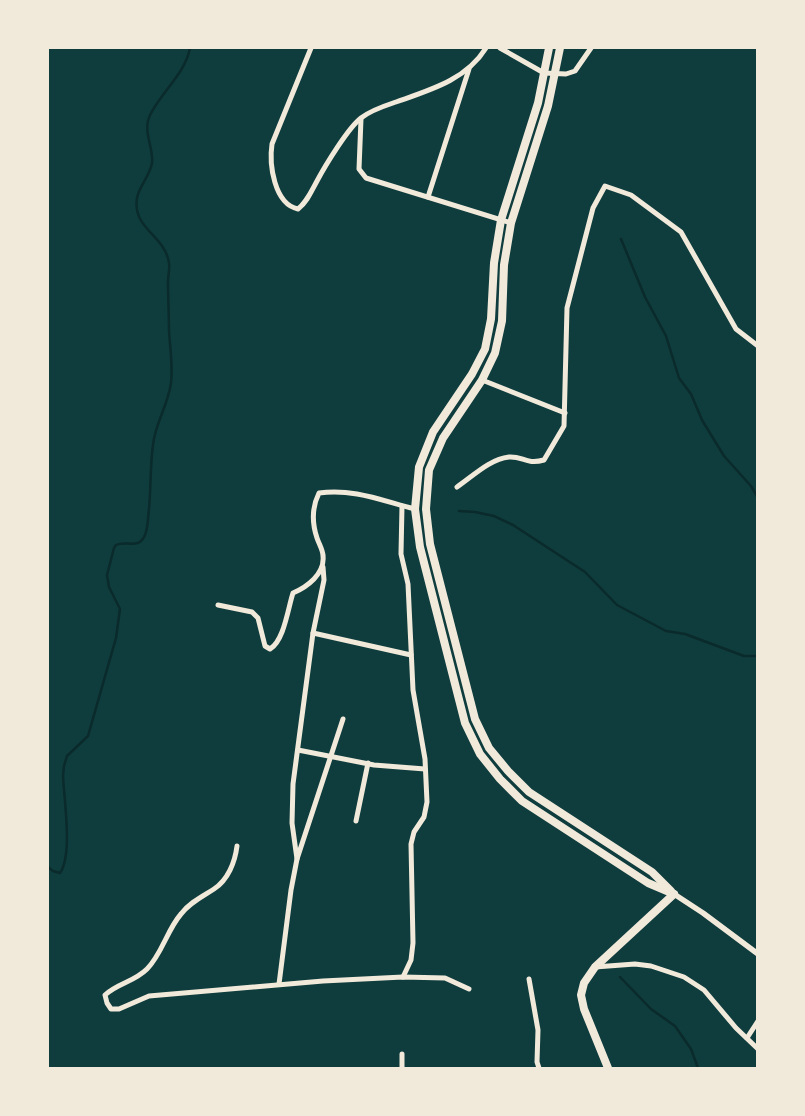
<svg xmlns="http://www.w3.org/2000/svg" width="805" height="1116" viewBox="0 0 805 1116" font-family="'Roboto Condensed',sans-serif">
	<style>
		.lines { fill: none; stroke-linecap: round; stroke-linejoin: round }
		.stream { stroke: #0a2a2b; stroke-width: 2.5 }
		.minor { stroke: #f1e9da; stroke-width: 5 }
		.tertiary { stroke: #f1e9da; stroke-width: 5.5 }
		.primary { stroke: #f1e9da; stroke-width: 8 }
	</style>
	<rect width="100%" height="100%" fill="#0f3d3e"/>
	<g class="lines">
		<g class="stream">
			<path d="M621 239 645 297 666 336 679 378 691 394 702 420 724 456 751 486 758 498"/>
			<path d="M459 511 475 512 494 516 513 525 585 572 617 605 666 631 685 634 744 656H758"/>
			<path d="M48 867 53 871 60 873C73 854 64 800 63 776L64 766 67 756 88 736 116 638 120 609 109 587 107 575 114 548 116 545C126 540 139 550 145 535 148 528 148 517 149 509 151 488 150 466 153 445 155 424 168 405 171 383 173 366 170 348 169 331 169 314 168 298 168 282 168 275 170 269 169 263 165 235 132 229 137 198 139 186 150 176 152 163 154 148 142 131 150 115 162 91 185 74 190 48"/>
			<path d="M620 977 651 1009 675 1026 691 1049 698 1068"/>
		</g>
		<g class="minor">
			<path d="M311 48 272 144C269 164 274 204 298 209 307 202 311 192 317 181 325 166 348 128 361 118 371 110 384 106 396 102 430 90 466 80 486 48"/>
			<path d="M500 48 544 73 566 74 575 71 591 48"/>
			<path d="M361 119 359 169 366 178 511 223"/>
			<path d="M428 197 469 69"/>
			<path d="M482 380 565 413"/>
			<path d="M457 487C473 476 490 459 509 457 523 456 526 465 544 460L564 426 567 308 593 208 605 186 631 195 681 232 736 329 758 346"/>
			<path d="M402 506 401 554 408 584 413 690 425 759 427 802 424 817 414 832 411 844 413 943 411 960 403 977"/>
			<path d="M218 605 252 612 258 618 265 646 270 649C284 641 288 608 293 593 307 587 325 574 323 556 323 550 319 544 317 538 312 523 312 507 319 493 353 488 383 501 415 509"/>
			<path d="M313 633 411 655"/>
			<path d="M298 750 374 765 425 769"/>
			<path d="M356 821 368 763"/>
			<path d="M237 846C235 862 228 880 214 889 203 896 189 903 181 914 167 930 162 954 147 969 134 982 118 983 105 995L107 1003 111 1009H119L149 996 323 981 403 977 445 978 469 989"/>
			<path d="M297 859 292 823 293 784 313 633 324 580 323 567"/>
			<path d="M595 967 635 964 651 966 684 977 704 990 736 1028 758 1049"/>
			<path d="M529 979 538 1030 537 1062 539 1068"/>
			<path d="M279 984 291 890 297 859 343 719"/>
			<path d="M747 1038 758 1021"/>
			<path d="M402 1068V1054"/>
		</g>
		<path class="tertiary" d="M674 894 703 913 758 954"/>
		<g class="primary">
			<path d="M549 48 538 103 501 220 494 263 491 319 485 349 472 374 433 432 419 467 415 509 420 547 465 723 480 754 500 779 522 801 648 883 674 894"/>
			<path d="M560 48 548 106 511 223 504 265 502 321 495 353 482 380 443 438 429 470 426 509 430 544 475 719 489 748 508 771 529 792 652 872 671 891"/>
			<path d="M608 1068 584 1009 581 995 584 983 595 967 674 894"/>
		</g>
	</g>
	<rect width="805" height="1116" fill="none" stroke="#f1e9da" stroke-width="98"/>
</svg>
